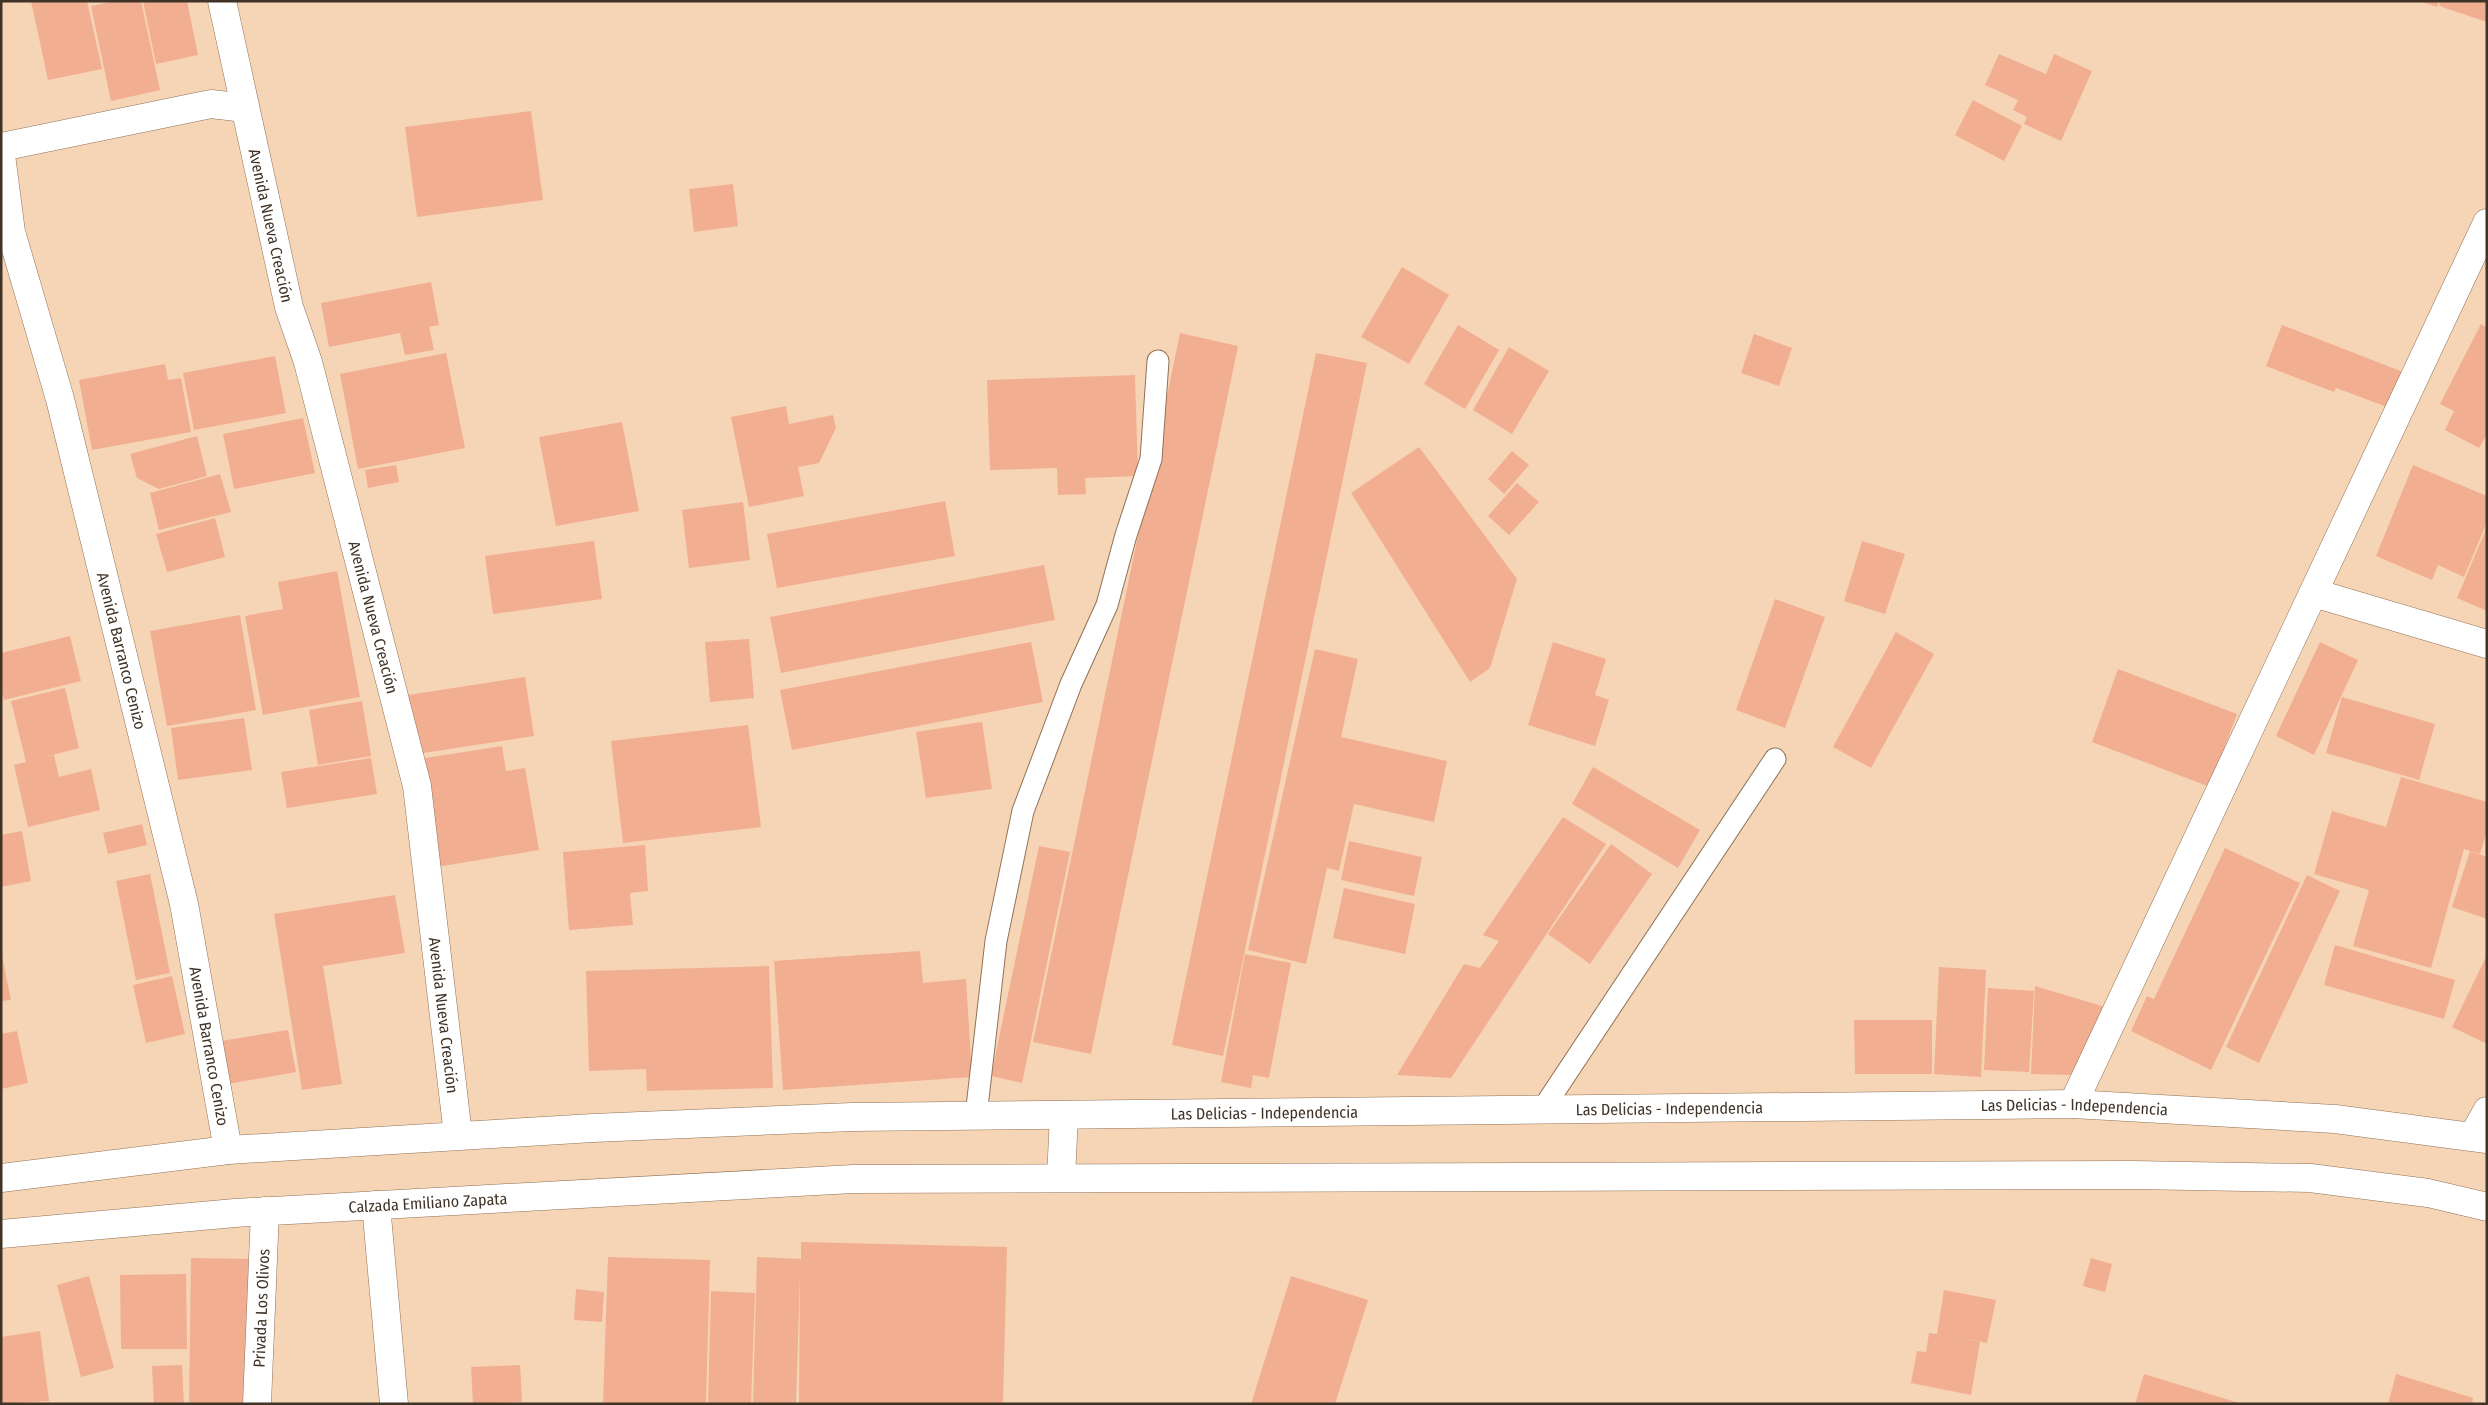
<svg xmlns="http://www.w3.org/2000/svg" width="2488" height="1405" viewBox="0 0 2488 1405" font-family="'Fira Sans Condensed',sans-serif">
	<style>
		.building { fill: #f2ae91 }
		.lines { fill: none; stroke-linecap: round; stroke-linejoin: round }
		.service-casing { stroke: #907156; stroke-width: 23 }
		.minor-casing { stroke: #907156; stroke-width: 29 }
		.secondary-casing { stroke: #907156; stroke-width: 29 }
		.service { stroke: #fff; stroke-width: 21 }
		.minor { stroke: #fff; stroke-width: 28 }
		.secondary { stroke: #fff; stroke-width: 28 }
		.labels { text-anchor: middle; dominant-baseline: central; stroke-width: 4.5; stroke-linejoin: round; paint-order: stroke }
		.street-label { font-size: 16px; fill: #403327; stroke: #f6d5b6 }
	</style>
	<rect width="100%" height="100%" fill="#f6d5b6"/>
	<g class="building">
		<path d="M31 1H87L102 69 48 80Z"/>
		<path d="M115 1H141L160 90 111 101 91 6Z"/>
		<path d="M143 1H187L198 55 156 64Z"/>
		<path d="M2420 1H2439L2437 7Z"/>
		<path d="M2440 1H2487V22L2439 6Z"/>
		<path d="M1999 54 2046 74 2054 54 2092 71 2061 141 2024 124 2027 117 2013 110 2018 100 1985 85Z"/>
		<path d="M1973 100 2022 126 2004 161 1955 135Z"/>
		<path d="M531 111 543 200 417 217 405 127Z"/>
		<path d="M733 184 738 226 694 232 689 189Z"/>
		<path d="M1402 267 1449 295 1409 364 1361 337Z"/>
		<path d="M431 282 439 325 429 327 434 350 405 355 400 333 329 347 321 303Z"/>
		<path d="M2481 324 2487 328V434L2479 448 2445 430 2454 411 2440 404Z"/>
		<path d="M1458 325 1499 350 1465 409 1424 384Z"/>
		<path d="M2282 325 2403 372 2390 408 2336 388 2334 392 2266 366Z"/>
		<path d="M1180 333 1238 346 1091 1054 1033 1042Z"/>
		<path d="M1754 334 1792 348 1779 386 1741 373Z"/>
		<path d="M1509 347 1549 371 1512 434 1473 410Z"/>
		<path d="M446 353 465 448 358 469 340 374Z"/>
		<path d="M1316 353 1367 363 1223 1056 1172 1045Z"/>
		<path d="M275 356 286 413 194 430 183 373Z"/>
		<path d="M165 364 168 380 181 378 191 432 92 450 79 380Z"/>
		<path d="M1135 375 1138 476 1085 478 1086 494 1058 495 1057 468 990 470 987 380Z"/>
		<path d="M786 406 789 424 833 415 836 428 819 463 798 467 804 496 749 507 731 417Z"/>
		<path d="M303 418 315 473 234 489 223 434Z"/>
		<path d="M622 422 639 511 556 526 539 437Z"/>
		<path d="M197 436 207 476 159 489 137 478 130 454Z"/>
		<path d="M1419 447 1517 579 1490 668 1470 682 1351 493Z"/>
		<path d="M1512 451 1529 465 1504 494 1488 479Z"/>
		<path d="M396 465 399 482 368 488 365 470Z"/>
		<path d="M2413 465 2487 496V522L2464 577 2438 565 2432 580 2376 556Z"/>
		<path d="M220 474 231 512 159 530 150 493Z"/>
		<path d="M1517 483 1539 502 1509 535 1488 516Z"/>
		<path d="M945 501 955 556 777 588 767 534Z"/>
		<path d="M743 502 750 560 689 568 682 510Z"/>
		<path d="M215 518 225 557 167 572 156 534Z"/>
		<path d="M2487 527V611L2457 598Z"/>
		<path d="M594 541 602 599 493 614 485 556Z"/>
		<path d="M1862 541 1905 554 1885 614 1844 601Z"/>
		<path d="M1044 565 1055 620 781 673 770 617Z"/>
		<path d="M337 571 360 697 263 715 245 616 283 609 278 582Z"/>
		<path d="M1775 599 1825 617 1785 728 1736 710Z"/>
		<path d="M240 615 256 710 167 726 150 631Z"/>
		<path d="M1896 632 1934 654 1871 768 1833 747Z"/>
		<path d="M70 636 81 681 4 700 1 689V653Z"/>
		<path d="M749 639 754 698 710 702 705 642Z"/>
		<path d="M1031 642 1043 702 792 750 780 690Z"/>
		<path d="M1553 642 1606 659 1595 695 1609 700 1595 746 1528 725Z"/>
		<path d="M2320 642 2358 660 2314 755 2276 736Z"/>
		<path d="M1315 649 1358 659 1341 737 1447 761 1434 822 1354 804 1339 871 1327 868 1306 964 1248 950Z"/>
		<path d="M2118 669 2237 714 2210 787 2092 742Z"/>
		<path d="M525 677 534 736 417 754 408 695Z"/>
		<path d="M65 688 79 748 37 759 54 755 59 777 91 769 100 810 28 827 14 765 26 762 11 701Z"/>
		<path d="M2342 697 2435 724 2419 780 2326 753Z"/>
		<path d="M362 701 371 756 318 765 309 710Z"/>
		<path d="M244 718 252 770 178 780 171 728Z"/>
		<path d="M982 722 992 789 926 798 916 732Z"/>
		<path d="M748 725 761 827 623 843 611 741Z"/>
		<path d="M502 746 506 771 525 768 539 850 437 867 419 759Z"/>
		<path d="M371 758 377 794 287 808 281 772Z"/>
		<path d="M1593 767 1700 830 1678 868 1572 804Z"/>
		<path d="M2401 777 2487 802V830L2480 854 2464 849 2431 968 2353 946 2369 890 2314 874 2332 811 2386 827Z"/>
		<path d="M1563 817 1606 844 1451 1078 1397 1075 1464 964 1480 968 1499 941 1483 935Z"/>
		<path d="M142 824 147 845 108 854 103 833Z"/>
		<path d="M22 831 31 881 1 887V835Z"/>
		<path d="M1349 841 1422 857 1414 896 1341 880Z"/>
		<path d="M1611 844 1652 874 1590 964 1548 934Z"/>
		<path d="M645 845 648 891 630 893 633 925 569 930 563 852Z"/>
		<path d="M1039 846 1070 852 1022 1083 991 1076Z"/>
		<path d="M2225 848 2300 883 2211 1070 2131 1031 2147 996 2154 999Z"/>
		<path d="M2470 851 2487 857V919L2452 907Z"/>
		<path d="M150 874 170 973 136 980 116 881Z"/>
		<path d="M2307 875 2340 891 2259 1063 2226 1047Z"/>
		<path d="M1344 888 1415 904 1405 954 1333 938Z"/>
		<path d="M395 895 405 953 323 966 342 1084 302 1090 274 914Z"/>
		<path d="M2335 945 2455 980 2444 1019 2324 985Z"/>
		<path d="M1 951 11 1000 1 1001Z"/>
		<path d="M920 951 923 983 966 979 972 1077 783 1090 774 961Z"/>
		<path d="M1245 954 1291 963 1269 1078 1253 1075 1251 1088 1221 1082Z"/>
		<path d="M2487 955V1044L2452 1027Z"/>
		<path d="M769 966 773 1088 647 1091 646 1069 589 1071 586 971Z"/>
		<path d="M1939 967 1986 970 1981 1077 1934 1074Z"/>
		<path d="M172 976 185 1034 146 1043 133 985Z"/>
		<path d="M2035 986 2105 1007 2104 1020 2070 1075 2031 1074Z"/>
		<path d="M1988 988 2034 991 2029 1072 1984 1070Z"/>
		<path d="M1854 1020H1932V1074H1855Z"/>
		<path d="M288 1030 296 1072 228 1084 221 1041Z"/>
		<path d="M17 1031 28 1083 1 1089V1034Z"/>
		<path d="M801 1242 1007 1247 1003 1404H799L800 1274 796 1404H753L757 1257 801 1259Z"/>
		<path d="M608 1257 710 1260 706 1404H603Z"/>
		<path d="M191 1258 253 1259 251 1404H189Z"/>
		<path d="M2091 1258 2112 1264 2105 1292 2083 1286Z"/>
		<path d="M186 1274 187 1349H121L120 1275Z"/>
		<path d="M89 1276 114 1368 81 1377 57 1285Z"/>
		<path d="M1291 1276 1368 1300 1335 1404H1251Z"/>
		<path d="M576 1289 604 1292 602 1322 574 1320Z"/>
		<path d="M1944 1290 1996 1300 1987 1343 1953 1336 1980 1342 1971 1395 1911 1383 1917 1351 1926 1352 1929 1333 1937 1334Z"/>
		<path d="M711 1291 755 1293 751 1404H708Z"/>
		<path d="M40 1331 49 1401 1 1404V1337Z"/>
		<path d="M182 1365 184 1404H154L152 1366Z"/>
		<path d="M520 1365 522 1402 473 1404 471 1367Z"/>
		<path d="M2144 1374 2239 1403V1404H2135Z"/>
		<path d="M2396 1374 2473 1398 2472 1404H2388Z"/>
	</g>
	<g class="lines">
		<g class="service-casing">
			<g id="service">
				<path d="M1542 1110 1775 759"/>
				<path d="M976 1116 996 941 1023 811 1071 684 1107 605 1126 535 1151 459 1158 361"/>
			</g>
		</g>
		<g class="minor-casing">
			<g id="minor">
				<path id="s1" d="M222 1 289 307 308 362 417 786 458 1135"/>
				<path d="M1 147 211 104 245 108"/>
				<path id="s2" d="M1 155 11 232 60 399 184 904 228 1150"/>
				<path d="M2314 593 2487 644"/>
				<path d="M2073 1104 2487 223"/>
				<path d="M2473 1136 2487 1111"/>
				<path d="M376 1205 394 1404"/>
				<path id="s3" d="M257 1404 265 1211"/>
			</g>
		</g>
		<g class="secondary-casing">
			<g id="secondary">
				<path id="s4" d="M1 1178 228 1150 593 1128 852 1117 2073 1104 2335 1119 2487 1139"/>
				<path d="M1061 1178 1064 1115"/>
				<path id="s5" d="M1 1234 235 1213 853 1179 2133 1175 2310 1178 2428 1193 2487 1207"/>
			</g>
		</g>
		<use href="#service" class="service"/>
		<use href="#minor" class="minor"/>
		<use href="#secondary" class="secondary"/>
	</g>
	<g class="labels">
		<g class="street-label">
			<text stroke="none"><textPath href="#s1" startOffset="230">Avenida Nueva Creación</textPath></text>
			<text stroke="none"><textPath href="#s1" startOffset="635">Avenida Nueva Creación</textPath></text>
			<text stroke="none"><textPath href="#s2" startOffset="511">Avenida Barranco Cenizo</textPath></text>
			<text stroke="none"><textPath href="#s1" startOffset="1040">Avenida Nueva Creación</textPath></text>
			<text stroke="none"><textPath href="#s2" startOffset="916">Avenida Barranco Cenizo</textPath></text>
			<text stroke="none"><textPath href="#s4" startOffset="2076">Las Delicias - Independencia</textPath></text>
			<text stroke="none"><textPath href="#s4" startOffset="1671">Las Delicias - Independencia</textPath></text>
			<text stroke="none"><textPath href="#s4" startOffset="1266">Las Delicias - Independencia</textPath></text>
			<text stroke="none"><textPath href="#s5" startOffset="428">Calzada Emiliano Zapata</textPath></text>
			<text stroke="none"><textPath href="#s3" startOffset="96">Privada Los Olivos</textPath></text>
		</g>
	</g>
	<rect width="2488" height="1405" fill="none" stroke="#403327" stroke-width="5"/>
</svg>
